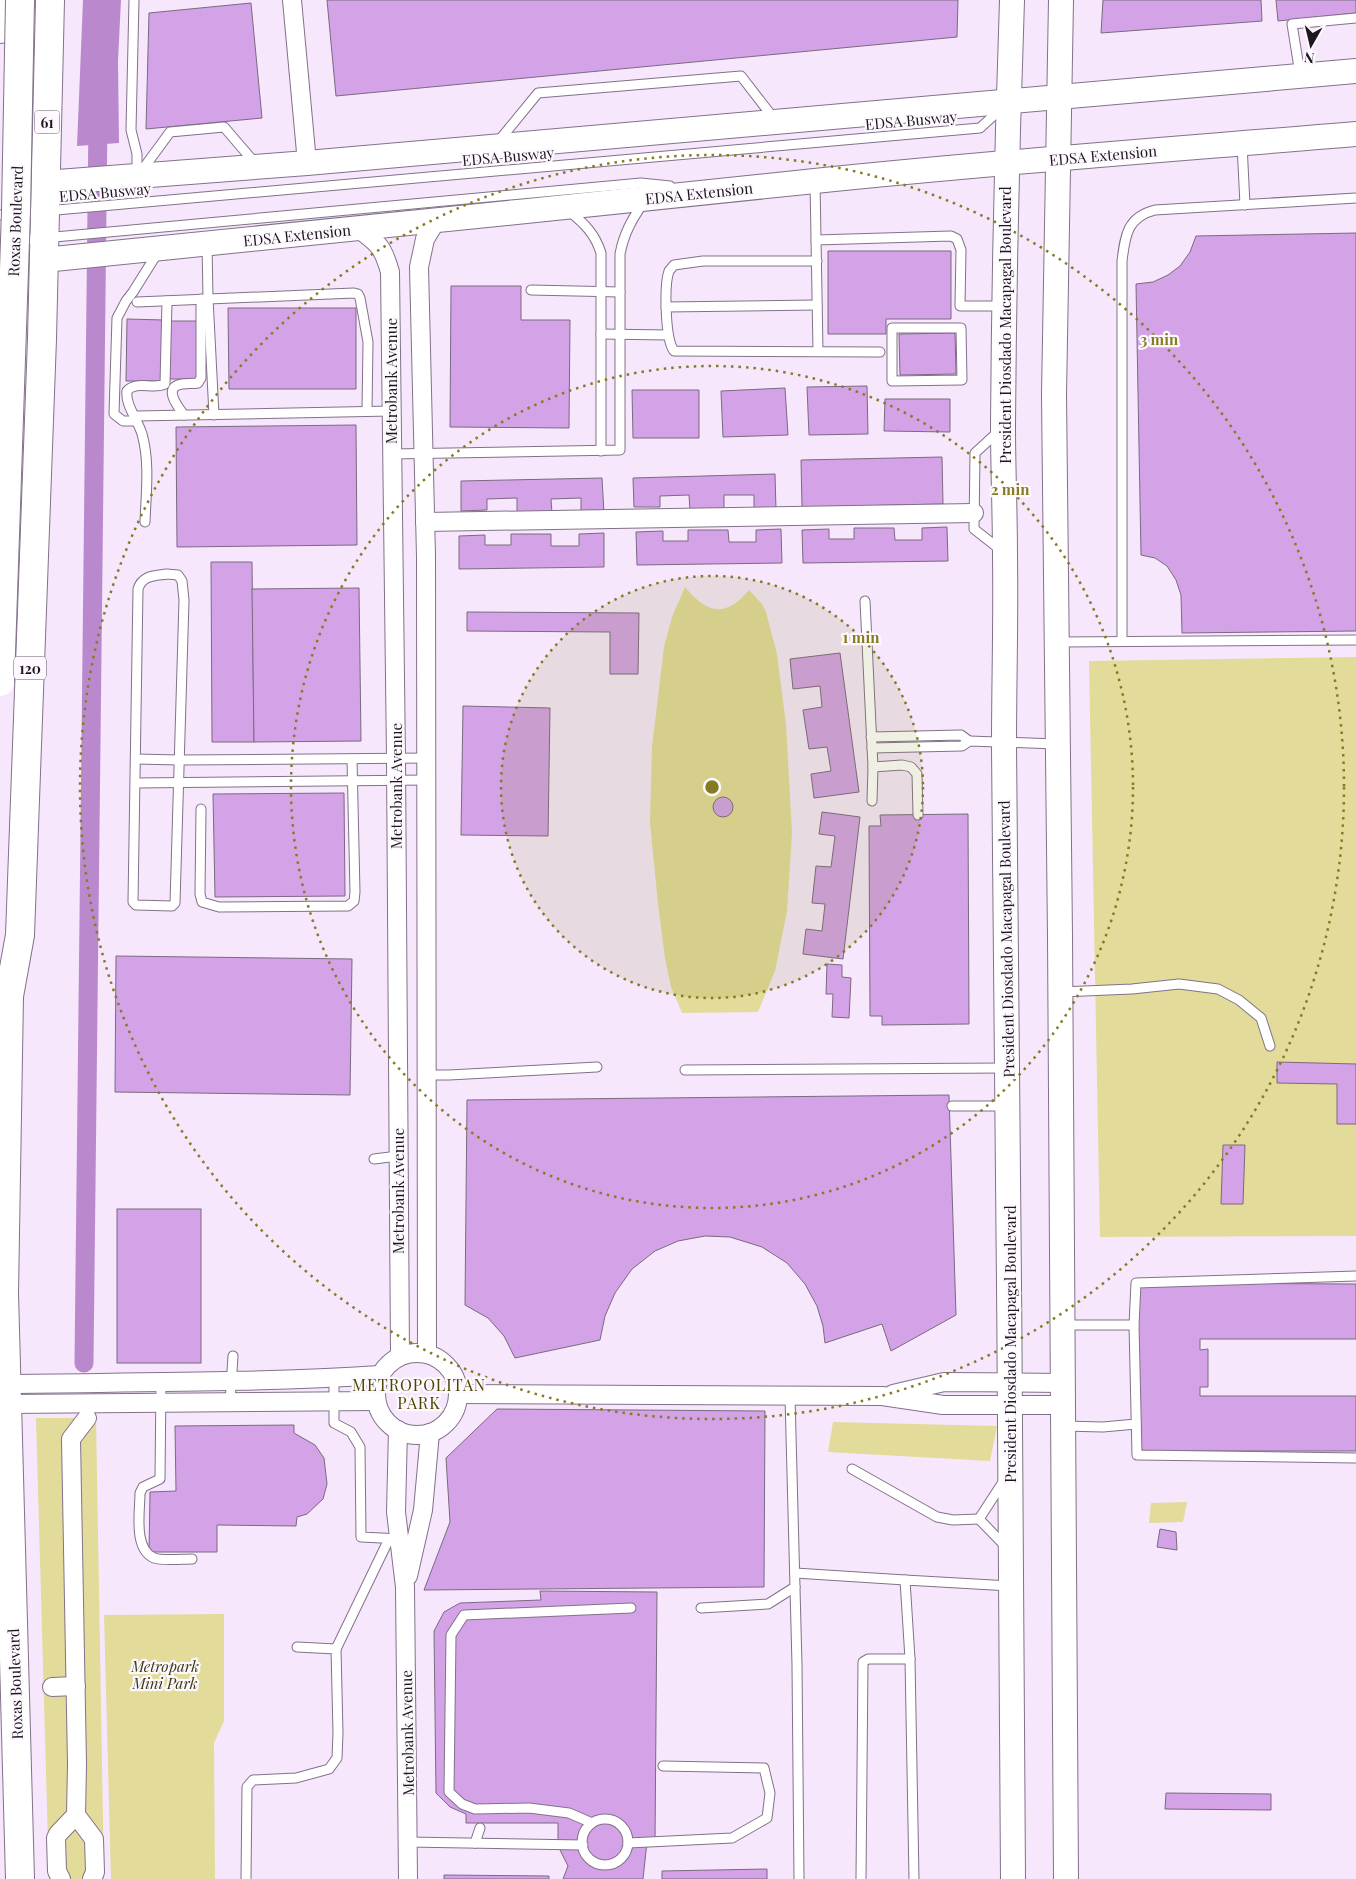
<svg xmlns="http://www.w3.org/2000/svg" width="1356" height="1879" viewBox="0 0 1356 1879" font-family="'Playfair Display',serif">
	<style>
		.green { fill: #e2db9a }
		.water { fill: #ba89cd }
		.lines { fill: none; stroke-linecap: round; stroke-linejoin: round }
		.canal { stroke: #ba89cd; stroke-width: 19 }
		.building { fill: #d4a2e7; stroke: #7a6a80 }
		.lane-casing { stroke: #827289; stroke-width: 11 }
		.street-casing { stroke: #827289; stroke-width: 20 }
		.secondary-casing { stroke: #827289; stroke-width: 26 }
		.highway-casing { stroke: #827289; stroke-width: 30 }
		.lane { stroke: #fff; stroke-width: 9 }
		.street { stroke: #fff; stroke-width: 18 }
		.secondary { stroke: #fff; stroke-width: 24 }
		.highway { stroke: #fff; stroke-width: 28 }
		.highway-bridge-casing { stroke: #827289; stroke-width: 30; stroke-linecap: butt }
		.highway-bridge { stroke: #fff; stroke-width: 28 }
		.ring { fill: none; stroke: #857b21; stroke-width: 2.5; stroke-dasharray: 2.5 5 }
		.labels { text-anchor: middle; dominant-baseline: central; stroke-width: 4.5; stroke-linejoin: round; paint-order: stroke }
		.shield { fill: #fdf9fe; stroke: #605a62; stroke-width: 1 }
		.shield-label { font-size: 14px; font-weight: bold; fill: #1d161f }
		.street-label { font-size: 15px; fill: #1d161f; stroke: #fdf9fe }
		.park-label { font-size: 15px; font-style: italic; fill: #3b3610; stroke: #fdf9fe }
		.neighbourhood-label { font-size: 16px; letter-spacing: 1px; fill: #4c4501; stroke: #fdf9fe }
		.centre { fill: #857b21; stroke: #fdf9fe; stroke-width: 2.5 }
		.ring-label { font-size: 15px; text-anchor: middle; font-weight: bold; fill: #857b21; stroke: #fdf9fe; stroke-width: 4.5; stroke-linejoin: round; paint-order: stroke }
	</style>
	<rect width="100%" height="100%" fill="#f6e7fc"/>
	<g class="green">
		<path d="M685 587C707 614 726 618 749 590L762 604 766 612 777 654 786 724 792 833 787 911 775 971 758 1012 682 1013 671 987 665 958 658 904 650 823 652 747 664 647 672 617Z"/>
		<path d="M1356 657V1236L1100 1237 1089 661Z"/>
		<path d="M36 1418H96L104 1879H49Z"/>
		<path d="M833 1422 997 1426 990 1461 828 1452Z"/>
		<path d="M1187 1502 1183 1522 1149 1523 1151 1503Z"/>
		<path d="M224 1614V1721L214 1743 215 1879H111L104 1615Z"/>
	</g>
	<path class="water" d="M83 0H121L118 61 119 143 77 146Z"/>
	<g class="lines">
		<path class="canal" d="M84 1363 98 119"/>
	</g>
	<g class="building">
		<path d="M327 0H958L957 37 336 96Z"/>
		<path d="M1103 0H1261L1262 21 1101 33Z"/>
		<path d="M1276 0H1356V13L1278 21Z"/>
		<path d="M251 3 262 118 146 129 149 13Z"/>
		<path d="M1356 233V631L1182 633 1181 595 1176 580 1167 566 1155 558 1141 555 1136 284 1153 282 1168 275 1180 266 1190 252 1196 236Z"/>
		<path d="M828 251H951V319H886V334H828Z"/>
		<path d="M451 286H521V320H570L569 428 450 427Z"/>
		<path d="M228 308H356V389H229Z"/>
		<path d="M127 319 164 320 163 381H126Z"/>
		<path d="M170 321H197V379H169Z"/>
		<path d="M955 333 956 374 900 375 899 334Z"/>
		<path d="M867 386 868 434 809 435 807 387Z"/>
		<path d="M785 388 788 435 723 437 721 391Z"/>
		<path d="M632 390H699V438H633Z"/>
		<path d="M885 399H950V432L884 431Z"/>
		<path d="M356 425 357 545 177 547 176 427Z"/>
		<path d="M942 457 943 504 802 507 801 460Z"/>
		<path d="M775 474 776 510H754V495H724V510L690 511 689 495 660 496V507H634L633 478Z"/>
		<path d="M602 478 604 513H581V498L551 499 552 513 517 514V498L487 499V510L461 511V481Z"/>
		<path d="M947 527 948 561 803 563 802 530 829 529V539H854V528H894L895 540H922V528Z"/>
		<path d="M781 529 782 563 637 565 636 532 663 531V541H688V530H728L729 542H756V530Z"/>
		<path d="M604 533V567L459 569V536L485 535V545H511V534H551V546H579V534Z"/>
		<path d="M211 562H252L254 742H212Z"/>
		<path d="M359 588 361 741 254 742 252 589Z"/>
		<path d="M467 612 639 613 638 674H610V632L467 631Z"/>
		<path d="M840 653 859 792 814 798 811 774 831 771 827 747 809 749 803 710 822 707 820 686 793 689 790 659Z"/>
		<path d="M463 706 550 708 548 836 461 835Z"/>
		<path d="M344 793 345 896 215 897 213 794Z"/>
		<circle cx="723" cy="807" r="10"/>
		<path d="M822 812 860 817 843 959 803 954 806 929 822 931 825 904 812 903 816 866 831 867 835 836 819 834Z"/>
		<path d="M968 814 969 1024 882 1025V1016H870L869 826H881L880 815Z"/>
		<path d="M116 956 352 959 350 1095 115 1092Z"/>
		<path d="M827 964 842 965V977L851 978 849 1018 832 1017 833 994H826Z"/>
		<path d="M1277 1062 1356 1064V1124H1337V1084L1277 1083Z"/>
		<path d="M949 1095 956 1315 891 1351 882 1324 825 1343 823 1326 817 1306 805 1284 787 1263 762 1247 730 1237 705 1236 678 1241 655 1251 632 1269 615 1293 605 1316 600 1340 515 1358 504 1336 488 1318 465 1305 467 1100Z"/>
		<path d="M1223 1145H1245L1243 1204H1221Z"/>
		<rect x="117" y="1209" width="84" height="154"/>
		<path d="M1136 1283 1356 1284V1339H1200V1350L1208 1349V1387H1200V1396H1356V1451H1136Z"/>
		<path d="M497 1409 765 1411 764 1587 424 1590 450 1522 446 1458Z"/>
		<path d="M294 1425V1433L315 1445 324 1458 327 1484 323 1499 307 1514 297 1517 296 1526 217 1525V1552H149L150 1492 176 1491 175 1426Z"/>
		<path d="M1160 1529 1176 1532 1177 1550 1157 1547Z"/>
		<path d="M540 1591 657 1592 655 1842H647L643 1879H563L568 1866 558 1846V1823H466V1814L450 1807 436 1793 434 1631 444 1612 460 1603 541 1600Z"/>
		<path d="M1166 1793 1271 1794V1810L1165 1809Z"/>
		<path d="M767 1869V1879H662V1871Z"/>
		<path d="M444 1875 549 1876V1879H444Z"/>
	</g>
	<g class="lines">
		<g class="lane-casing">
			<g id="lane">
				<path d="M134 0 131 130 137 154V174"/>
				<path d="M1300 74 1292 24 1356 18"/>
				<path d="M497 143 538 93 741 76 775 120"/>
				<path d="M1242 144 1245 205"/>
				<path d="M140 173 170 132 224 127 255 163"/>
				<path d="M815 182 818 351"/>
				<path d="M569 211C585 224 595 234 601 253V451"/>
				<path d="M0 215 980 128 1003 107"/>
				<path d="M816 240 951 236 957 239 961 250 960 306H1003"/>
				<path d="M0 242 641 183 670 186"/>
				<path d="M207 244 208 298 214 415"/>
				<path d="M817 261H703L674 265C673 266 670 270 669 271 664 285 665 339 674 351L880 352"/>
				<path d="M531 290 620 292"/>
				<path d="M137 302 354 293 358 294 360 298 368 342 367 411"/>
				<path d="M666 307 817 305"/>
				<path d="M892 328H961L962 380 892 381Z"/>
				<path d="M601 334 668 335"/>
				<path d="M184 415C178 407 162 387 182 384 187 383 192 384 198 383L201 378V299"/>
				<path d="M136 416 391 411"/>
				<path d="M136 421H123L114 414 117 318 126 301 133 292 158 252"/>
				<path d="M999 431 975 453 974 529 1002 551"/>
				<path d="M391 454 620 450V254C624 233 632 219 644 202"/>
				<path d="M145 522C146 494 150 462 142 434 138 420 125 405 127 391 136 380 154 390 165 384L167 301"/>
				<path d="M167 574 178 575 182 581 184 600 175 903 172 906 136 905 133 902 138 589C142 575 155 576 167 574Z"/>
				<path d="M865 601 873 767 872 801"/>
				<path d="M1122 641V261C1125 236 1127 217 1155 210L1356 198"/>
				<path d="M1059 642 1356 640"/>
				<path d="M871 737 961 735 969 741"/>
				<path d="M872 748 962 746 969 741 1056 744"/>
				<path d="M136 759 179 760 427 758"/>
				<path d="M873 767 902 765 911 767 917 774 918 815"/>
				<path d="M136 783 427 780"/>
				<path d="M201 809 200 894 202 902 219 907 348 906 354 901 355 892 352 759"/>
				<path d="M1061 992 1132 989 1179 984 1218 989 1239 1000 1261 1018 1270 1046"/>
				<path d="M685 1070 1005 1068"/>
				<path d="M427 1075H449L597 1067"/>
				<path d="M952 1106H1006"/>
				<path d="M374 1159 398 1156"/>
				<path d="M1356 1276 1136 1283 1134 1325 1137 1455 1356 1458"/>
				<path d="M1063 1325H1134"/>
				<path d="M334 1378V1423L351 1432 360 1447 361 1537 401 1539"/>
				<path d="M161 1383 160 1479 143 1487 140 1493C140 1511 133 1549 154 1558 161 1561 183 1559 192 1559"/>
				<path d="M790 1396 797 1665 799 1879"/>
				<path d="M230 1402 233 1356"/>
				<path d="M1063 1426 1103 1427 1136 1424"/>
				<path d="M852 1469 937 1517 953 1520 979 1519"/>
				<path d="M979 1519 1005 1479"/>
				<path d="M979 1519 1006 1547"/>
				<path d="M795 1573 905 1580"/>
				<path d="M701 1608 768 1604 795 1587"/>
				<path d="M336 1649 389 1539"/>
				<circle cx="605" cy="1842" r="23"/>
				<path d="M592 1823 569 1813 529 1808 475 1809 462 1804 449 1792 451 1635 464 1615 631 1608"/>
				<path d="M407 1842 583 1845"/>
				<path d="M475 1843 480 1828"/>
				<path d="M628 1843 732 1838 767 1818 770 1793 764 1768 663 1766"/>
				<path d="M246 1879 247 1787 253 1780 296 1778 329 1769 337 1758 338 1733 336 1649 297 1647"/>
				<path d="M861 1879 863 1662 868 1659H910"/>
				<path d="M914 1879 910 1659 905 1580 1010 1586"/>
			</g>
		</g>
		<g class="street-casing">
			<g id="street">
				<path d="M292 0 307 163"/>
				<path d="M359 229C379 244 383 247 390 272L396 759 400 1356"/>
				<path d="M425 522 974 513"/>
				<circle cx="417" cy="1394" r="41"/>
				<path d="M427 1354 426 556 419 267 425 239 436 221"/>
				<path d="M6 1384C131 1382 256 1383 380 1375"/>
				<path d="M459 1394 882 1396 943 1405H1063"/>
				<path d="M893 1394 944 1382 1063 1383"/>
				<path d="M7 1404 376 1401"/>
				<path d="M87 1418 71 1439 77 1764 76 1815 94 1839 95 1872 92 1879"/>
				<path d="M398 1430 396 1512 405 1587 408 1879"/>
				<path d="M408 1576 423 1510 430 1433"/>
				<path d="M52 1687 76 1686"/>
				<path d="M61 1879 57 1871 56 1838 58 1834 76 1815"/>
			</g>
		</g>
		<g class="secondary-casing">
			<g id="secondary">
				<path d="M1012 0C1007 142 1004 283 1003 425 1003 469 1005 513 1005 557 1006 620 1004 683 1004 746 1007 1124 1012 1501 1013 1879"/>
				<path d="M1061 0 1054 395 1060 936 1066 1879"/>
				<path d="M45 183 307 163 1356 71"/>
				<path d="M44 260C301 236 558 207 815 181 995 162 1176 149 1356 134"/>
			</g>
		</g>
		<g class="highway-casing">
			<g id="highway">
				<path d="M0 29 1 0"/>
				<path d="M5 979 9 996 4 1293 20 1879"/>
				<path d="M9 996 20 935 42 339 50 0"/>
			</g>
		</g>
		<use href="#lane" class="lane"/>
		<use href="#street" class="street"/>
		<use href="#secondary" class="secondary"/>
		<use href="#highway" class="highway"/>
		<g class="highway-bridge-casing">
			<path id="highway-bridge" d="M0 682 16 211 20 0"/>
		</g>
		<use href="#highway-bridge" class="highway-bridge"/>
	</g>
	<circle cx="712" cy="787" r="211" fill="#857b21" fill-opacity=".12"/>
	<g class="ring">
		<circle cx="712" cy="787" r="211"/>
		<circle cx="712" cy="787" r="421"/>
		<circle cx="712" cy="787" r="632"/>
	</g>
	<g class="labels">
		<g class="shield">
			<rect x="34.5" y="110.5" width="25" height="23" rx="4"/>
			<rect x="14" y="656.5" width="32" height="23" rx="4"/>
		</g>
		<g class="shield-label">
			<text x="47" y="122">61</text>
			<text x="30" y="668">120</text>
		</g>
		<g class="street-label">
			<text transform="translate(911 120) rotate(-5)">EDSA Busway</text>
			<text transform="translate(1103 155) rotate(-5)">EDSA Extension</text>
			<text transform="translate(508 156) rotate(-5)">EDSA Busway</text>
			<text transform="translate(105 192) rotate(-5)">EDSA Busway</text>
			<text transform="translate(699 193) rotate(-6)">EDSA Extension</text>
			<text transform="translate(15 221) rotate(-88)">Roxas Boulevard</text>
			<text transform="translate(297 235) rotate(-6)">EDSA Extension</text>
			<text transform="translate(1005 325) rotate(-90)">President Diosdado Macapagal Boulevard</text>
			<text transform="translate(391 381) rotate(-90)">Metrobank Avenue</text>
			<text transform="translate(396 786) rotate(-90)">Metrobank Avenue</text>
			<text transform="translate(1006 939) rotate(-91)">President Diosdado Macapagal Boulevard</text>
			<text transform="translate(398 1191) rotate(-90)">Metrobank Avenue</text>
			<text transform="translate(1010 1344) rotate(-90)">President Diosdado Macapagal Boulevard</text>
			<text transform="translate(15 1684) rotate(-92)">Roxas Boulevard</text>
			<text transform="translate(407 1733) rotate(-91)">Metrobank Avenue</text>
		</g>
		<g class="park-label">
			<text x="165" y="1666">Metropark<tspan x="165" dy="17">Mini Park</tspan></text>
		</g>
		<g class="neighbourhood-label">
			<text x="419" y="1384">METROPOLITAN<tspan x="419" dy="18">PARK</tspan></text>
		</g>
	</g>
	<circle cx="712" cy="787" r="8" class="centre"/>
	<g class="ring-label">
		<text x="1159" y="345">3 min</text>
		<text x="1010" y="495">2 min</text>
		<text x="861" y="643">1 min</text>
	</g>
	<g transform="translate(1311 45) rotate(188)" stroke="#fdf9fe" stroke-width="4" paint-order="stroke">
	<path d="M0-4L9 19L0 12L-9 19Z" fill="#1d161f"/>
	<text y="-8" font-size="14" font-weight="bold" text-anchor="middle" fill="#1d161f">N</text>
	</g>
</svg>
